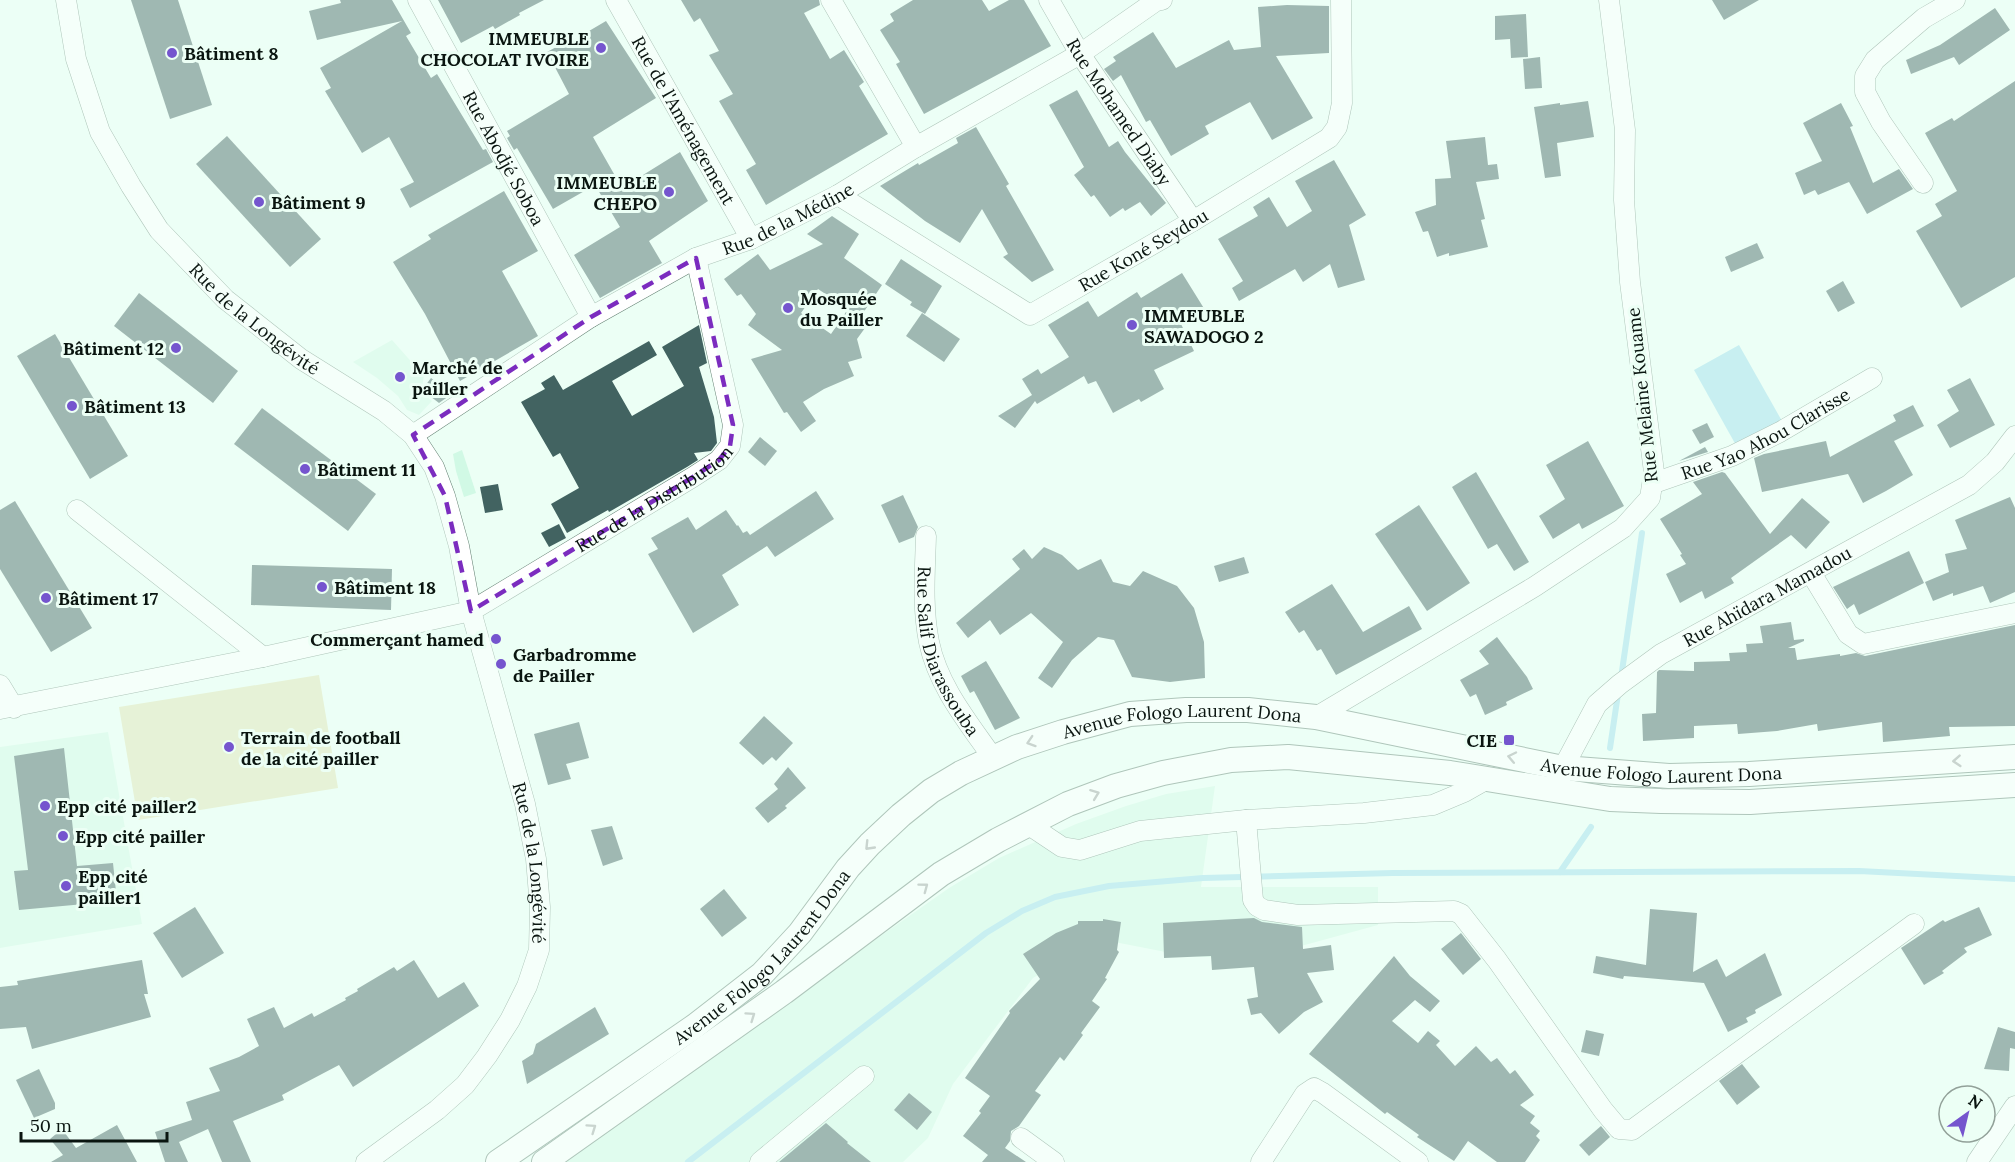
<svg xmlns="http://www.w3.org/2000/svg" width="2015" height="1162" viewBox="0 0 2015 1162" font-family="Lora,serif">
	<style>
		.built { fill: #d1f9e5 }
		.green { fill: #dde3b1 }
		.water { fill: #9bdcec }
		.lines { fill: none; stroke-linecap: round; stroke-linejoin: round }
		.stream { stroke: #9bdcec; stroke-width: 6 }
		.building { fill: #426361; fill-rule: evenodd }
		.minor-casing { stroke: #648173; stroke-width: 21 }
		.major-casing { stroke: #648173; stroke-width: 26 }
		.minor { stroke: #fff; stroke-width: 20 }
		.major { stroke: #fff; stroke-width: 24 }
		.oneway { stroke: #9da19f }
		.marked { fill: none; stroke: #7b2cbf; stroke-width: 4.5; stroke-dasharray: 12 8; stroke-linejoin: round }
		.poi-dot { fill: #7555ce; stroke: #ecfff5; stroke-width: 2 }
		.labels { text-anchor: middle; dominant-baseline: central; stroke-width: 6; stroke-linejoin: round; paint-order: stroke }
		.poi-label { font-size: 18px; font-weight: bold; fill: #0a1510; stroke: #ecfff5; text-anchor: start }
		.street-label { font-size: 18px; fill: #0a1510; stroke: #ecfff5 }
	</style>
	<rect width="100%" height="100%" fill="#ecfff5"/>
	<g class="built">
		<path d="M392 340 424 376 421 392 432 401 419 415 407 410 398 396 377 378 353 362Z"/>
		<path d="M462 450 476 493 464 497 456 471 453 454Z"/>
		<path d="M108 732 142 924 0 948V747Z"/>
		<path d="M1215 786 1201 887H1378V925L1253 959 1186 956 1099 939 1033 978 953 1084 928 1138 903 1162H559L949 888 999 858 1076 824 1126 806 1166 794Z"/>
	</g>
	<path class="green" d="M319 675 338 788 138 820 119 707Z"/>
	<path class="water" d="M1739 345 1782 421 1737 447 1694 370Z"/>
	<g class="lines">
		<g class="stream">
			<path d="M1621 678 1642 533"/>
			<path d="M1610 748 1618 694"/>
			<path d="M1560 872 1591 827"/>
			<path d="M688 1162 986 933 1022 911 1055 897 1109 886 1203 878 1393 873 1859 871 2015 879"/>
		</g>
	</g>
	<g class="building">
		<path d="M131 0H178L212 105 170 119Z"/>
		<path d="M340 0H392L411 33 406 36 431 78 437 74 483 150 486 149 493 162 410 208 400 189 414 182 389 137 362 153 325 91 331 88 320 68 402 21 317 40 309 11 341 3Z"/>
		<path d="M438 0H544L519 13 520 15 495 29 493 26 461 43Z"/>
		<path d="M681 0H819L820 5 804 13 830 59 844 50 864 82 859 86 888 134 766 205 746 170 756 164 719 101 733 94 709 55 719 51 700 18 694 22Z"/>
		<path d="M913 0H982L989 11 1009 0H1024L1051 46 924 114 896 64 900 62 880 30 894 21 890 14Z"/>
		<path d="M1712 0H1759L1724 20Z"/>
		<path d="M1287 5 1329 6V53L1276 56 1313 118 1272 140 1250 102 1205 126 1209 134 1171 156 1150 120 1146 122 1121 75 1113 81 1104 69 1116 61 1113 57 1153 32 1176 68 1229 40 1234 50 1261 47 1258 7Z"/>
		<path d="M1995 8 2010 30 1959 65 1954 57 1911 74 1906 60 1940 45Z"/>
		<path d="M1526 14 1528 57 1511 58 1510 39 1495 40V16Z"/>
		<path d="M606 21 656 98 593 137 622 188 680 152 708 201 649 241 662 263 600 298 574 255 620 227 595 185 553 209 517 148 514 150 507 138 510 136 507 131 569 94 547 52 571 39 572 41Z"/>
		<path d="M1540 57 1542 88 1525 89 1523 59Z"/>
		<path d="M2015 81V277L1961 308 1916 231 1942 216 1935 204 1957 191 1925 133 1952 118 1954 121Z"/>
		<path d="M1077 90 1109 147 1118 141 1125 152 1166 203 1151 216 1140 202 1125 211 1123 208 1110 217 1094 195 1091 197 1074 175 1084 167 1049 105Z"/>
		<path d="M1588 101 1594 137 1557 143 1561 176 1545 178 1534 107 1560 103V105Z"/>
		<path d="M1841 103 1853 126 1850 127 1873 183 1899 169 1913 189 1867 214 1849 182 1818 195 1815 190 1804 195 1795 173 1822 161 1803 123Z"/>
		<path d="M976 127 1009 184 1006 186 1054 270 1032 282 1003 257 1008 254 982 209 960 243 925 221 880 186 918 163 919 165 958 143 956 138Z"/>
		<path d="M227 136 321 239 290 267 196 164Z"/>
		<path d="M1485 137 1488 165 1497 164 1499 179 1476 182 1485 219 1481 220 1488 247 1449 256V253L1437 257 1428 231 1423 232 1415 212 1436 205 1435 179 1451 178 1446 141Z"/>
		<path d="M1334 160 1366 215 1349 225 1365 280 1338 288 1330 264 1303 282 1295 269 1239 301 1232 288 1243 281 1218 239 1258 216 1253 207 1269 197 1287 227 1312 211 1295 181Z"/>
		<path d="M504 191 538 251 502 271 538 336 460 381 425 314 393 262 431 239 428 235Z"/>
		<path d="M832 216 859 234 844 258 882 285 857 322 865 328 857 339 862 358 848 362 854 376 824 389 803 402 816 421 801 432 787 412 784 413 751 359 782 350 748 325 756 314 741 294 737 296 724 279 758 254 770 270 823 244 807 234ZM818 289 848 309 831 334 801 313Z"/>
		<path d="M1757 243 1764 258 1731 272 1725 257Z"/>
		<path d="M901 259 942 286 925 314 910 305 912 302 885 284Z"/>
		<path d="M1182 273 1205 310 1181 324 1194 351 1154 370 1164 389 1141 402 1139 399 1113 413 1096 381 1088 384 1084 376 1037 404 1035 401 1015 428 998 416 1032 395 1022 379 1038 369 1041 374 1069 357 1048 325 1088 301 1098 317 1137 292 1141 298Z"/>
		<path d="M1843 281 1855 303 1838 312 1826 291Z"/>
		<path d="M139 293 238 371 213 403 114 326Z"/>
		<path d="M922 313 960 339 944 362 906 336Z"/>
		<path d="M699 325 707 363 699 367 714 417 717 443 711 451 694 453 698 460 687 467 609 512 608 510 567 533 551 504 579 488 560 453 553 457 521 402 545 389 541 383 554 375 563 390 649 341 657 355 612 381 632 416 684 386 662 347Z"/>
		<path d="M55 334 128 456 90 479 17 356Z"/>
		<path d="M431 378 452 394 439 403 422 390Z"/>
		<path d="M1970 378 1995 425 1950 448 1937 425 1959 411 1947 390Z"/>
		<path d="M1913 405 1924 426 1894 441 1913 475 1886 491 1863 503 1848 474 1762 492 1754 458 1764 454 1826 441 1830 457 1896 421 1893 415Z"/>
		<path d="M262 408 376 494 348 531 234 444Z"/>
		<path d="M1707 423 1714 437 1700 444 1692 430Z"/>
		<path d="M760 437 777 451 765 466 748 452Z"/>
		<path d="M1588 441 1624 506 1582 529 1579 523 1553 539 1539 516 1565 499 1546 465Z"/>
		<path d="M1705 447 1708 452 1679 461Z"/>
		<path d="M1476 472 1529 562 1514 571 1497 544 1488 549 1452 487Z"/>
		<path d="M1722 472 1725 473 1770 534 1802 498 1830 522 1806 549 1791 535 1731 578 1734 583 1705 599 1702 591 1680 603 1666 574 1686 564 1680 555 1682 554 1660 519 1702 494 1693 482Z"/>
		<path d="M498 484 503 510 485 513 480 487Z"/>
		<path d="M816 491 834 519 775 557 767 546 722 575 739 605 693 633 648 554 658 549 651 538 688 517 696 530 726 510 737 526 738 525 743 533 747 531 750 535Z"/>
		<path d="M903 495 918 527 914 537 899 543 881 505Z"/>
		<path d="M2010 497 2015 508V592L1990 603 1983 586 1953 596V593L1933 601 1925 582 1949 572 1945 554 1967 549 1955 520Z"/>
		<path d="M15 501 92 628 51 652 0 569V510Z"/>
		<path d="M1419 505 1470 583 1427 611 1375 534Z"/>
		<path d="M559 524 566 538 549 547 541 533Z"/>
		<path d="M1044 547 1062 555 1078 570 1101 559 1113 582 1130 586 1143 571 1177 586 1194 608 1204 642 1205 678 1170 682 1132 677 1114 640 1098 637 1072 660 1052 688 1038 678 1063 642 1031 613 1000 635 990 620 968 638 956 623 1020 569 1012 559 1024 549 1032 559Z"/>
		<path d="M1909 551 1924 583 1859 615 1854 604 1847 609 1833 587Z"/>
		<path d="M1244 557 1249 573 1219 582 1214 566Z"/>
		<path d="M252 565 392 569 391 610 251 605Z"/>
		<path d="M1332 584 1363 632 1409 606 1422 629 1336 675 1321 649 1317 651 1304 630 1299 633 1285 612Z"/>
		<path d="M1791 622 1794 640 1804 639V641L1788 648H1795L1797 660 1840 654V656L1856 653 1865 656 2015 625V726L1949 727 1950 736 1883 742 1882 722 1818 731 1817 724 1777 731 1738 734 1737 724 1694 726V738L1643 741 1642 714 1656 713 1657 672 1659 670 1694 671V662L1730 661 1729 653 1747 652 1746 644 1763 643 1760 626Z"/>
		<path d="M1497 637 1527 677 1533 689 1506 702 1507 705 1485 715 1476 694 1470 697 1460 680 1489 664 1479 651Z"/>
		<path d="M986 661 1020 718 995 730 974 691 970 693 961 676Z"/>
		<path d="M764 716 793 743 776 761 772 757 763 765 739 743Z"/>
		<path d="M579 722 589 758 566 764 571 779 548 785 534 734Z"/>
		<path d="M64 748 77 866 113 863 117 901 19 910 14 871 28 870 14 756Z"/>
		<path d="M788 767 806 788 785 806 787 808 768 823 755 808 778 789 774 784Z"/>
		<path d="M612 826 623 859 603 866 591 830Z"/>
		<path d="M724 889 747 918 722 937 700 909Z"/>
		<path d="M195 907 224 953 182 978 153 933Z"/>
		<path d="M1979 907 1992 935 1964 948 1967 952 1942 971 1944 973 1924 985 1901 948 1943 920 1945 922Z"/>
		<path d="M1650 909 1697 913 1693 972 1717 959 1726 977 1765 953 1782 995 1755 1010 1756 1013 1746 1018 1748 1022 1728 1032 1704 983 1624 976 1623 979 1593 973 1596 956 1646 965Z"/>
		<path d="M1254 918 1262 922 1302 927 1303 949 1331 945 1334 970 1307 973 1323 1002 1304 1012 1279 1034 1261 1013 1251 1015 1247 999 1258 997 1254 967 1212 970 1211 956 1164 958 1163 923Z"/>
		<path d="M1103 919 1121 922 1117 950 1119 952 1105 978 1107 979 1092 1001 1100 1007 1081 1033 1083 1035 1064 1061 1060 1057 1035 1091 1041 1095 1019 1126 1011 1131 1010 1141 1005 1148 1026 1162H982L988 1155 963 1136 981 1113 979 1111 990 1096 965 1078 1010 1013 1009 1011 1040 979 1023 954 1056 933 1078 924V921H1103Z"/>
		<path d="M1461 933 1481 959 1463 975 1441 949Z"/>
		<path d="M1394 956 1410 976 1440 1001 1430 1012 1415 1000 1392 1021 1418 1043 1428 1031 1440 1041 1436 1045 1455 1066 1476 1046 1491 1062 1497 1058 1510 1074 1515 1070 1534 1095 1520 1105 1535 1116 1530 1123 1540 1131 1536 1136 1540 1140 1525 1162H1497L1468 1141 1454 1161 1417 1137 1419 1135 1387 1112 1385 1114 1309 1054Z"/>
		<path d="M142 960 148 994H144L151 1017 32 1049 26 1027 0 1029V987L18 985 17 981Z"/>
		<path d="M414 960 438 998 464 982 479 1006 353 1087 339 1065 282 1095 284 1100 233 1121 251 1162H222L208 1129 179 1142 188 1162H165L155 1132 192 1120 186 1102 220 1091 209 1068 239 1057 259 1046 247 1019 274 1007 284 1028 312 1013 314 1017 346 1000 345 998 358 991 357 989 394 967 397 971Z"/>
		<path d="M595 1007 609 1034 527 1084 522 1061 533 1054 536 1044Z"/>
		<path d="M1998 1027 2015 1032V1049L2010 1048 2009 1071 1984 1069Z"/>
		<path d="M1586 1030 1604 1034 1599 1056 1581 1052Z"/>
		<path d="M1742 1064 1760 1087 1737 1105 1719 1081Z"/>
		<path d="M39 1069 55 1103V1109L34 1118 16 1080Z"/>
		<path d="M909 1093 932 1112 917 1130 894 1110Z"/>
		<path d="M826 1123 848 1142 847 1143 871 1162H779Z"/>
		<path d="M117 1125 137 1162H51L63 1155 50 1139 62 1129 76 1148Z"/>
		<path d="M1601 1126 1610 1137 1589 1156 1579 1145Z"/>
	</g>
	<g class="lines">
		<g class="minor-casing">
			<g id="minor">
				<path id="s1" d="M66 0 76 59 100 132 131 186 159 230 225 299 301 359 384 411 413 435 434 467 445 496 459 546 471 611 525 804 536 859 540 907 539 950 527 986 510 1020 487 1056 465 1085 437 1110 366 1162"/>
				<path id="s2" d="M418 0 591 317"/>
				<path id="s3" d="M616 0 751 239"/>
				<path d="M831 0 916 147"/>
				<path id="s4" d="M1049 0 1080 54 1193 221"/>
				<path d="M1923 183 1881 122 1865 92V76L1875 60 1924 18 1955 0"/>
				<path id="s5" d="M838 195 1030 315 1193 221 1329 138 1337 127 1342 103 1341 0"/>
				<path id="s6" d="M413 435 591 317 696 258 751 239 838 195 916 147 1080 54 1156 1 1162 0"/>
				<path id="s7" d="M1654 483 1732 456 1780 432 1872 378"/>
				<path d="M77 510 263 657"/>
				<path id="s8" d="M926 536C925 571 922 607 929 642 938 686 968 722 993 758"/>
				<path d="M1811 573 1848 634 1863 644 2015 613"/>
				<path d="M0 685 14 708"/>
				<path id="s9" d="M0 709 263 657 471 611 693 477 719 460 730 446 733 425 696 258"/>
				<path d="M1316 717 1534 587 1623 528 1650 498 1654 472 1630 282 1624 200 1625 130 1609 0"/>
				<path id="s10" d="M1560 779 1563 768 1597 704 1620 684 1661 654 1969 485 1995 462 2015 436"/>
				<path d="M1246 820 1253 900 1257 906 1264 910 1298 915 1454 911 1461 914 1497 960 1603 1110 1619 1129 1632 1130 1914 924"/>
				<path d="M1029 825 1062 847 1080 850 1140 831 1246 820 1364 813 1433 805 1464 792 1487 779"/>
				<path d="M1021 1138 1054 1162"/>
				<path d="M760 1162 864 1076"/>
				<path d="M1261 1162 1305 1094 1314 1088 1323 1093 1418 1162"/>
				<path d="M1977 1162 2015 1106"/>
			</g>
		</g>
		<g class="major-casing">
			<g id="major">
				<path id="s11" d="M498 1162 695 1026 762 974 800 933 848 868 870 844 901 815 931 791 961 773 1017 747 1063 732 1130 714 1186 710H1248L1316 717 1563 768 1669 776 1749 774 2015 757"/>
				<path d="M544 1162 784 992 941 874 998 840 1068 804 1116 786 1163 773 1231 760 1288 757 1450 773 1610 799 1661 801 1750 802 2015 785"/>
			</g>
		</g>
		<use href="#minor" class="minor"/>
		<use href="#major" class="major"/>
	</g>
	<defs><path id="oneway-chevron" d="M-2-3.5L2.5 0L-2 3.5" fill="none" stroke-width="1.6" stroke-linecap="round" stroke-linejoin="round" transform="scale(1.5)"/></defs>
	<g class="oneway">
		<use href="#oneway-chevron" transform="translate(1031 742) rotate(162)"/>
		<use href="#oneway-chevron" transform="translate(1512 757) rotate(-168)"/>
		<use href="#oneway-chevron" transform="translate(1957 761) rotate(176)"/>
		<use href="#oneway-chevron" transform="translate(1095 794) rotate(-21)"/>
		<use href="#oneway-chevron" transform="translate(869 846) rotate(134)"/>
		<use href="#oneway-chevron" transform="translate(924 887) rotate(-37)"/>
		<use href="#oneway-chevron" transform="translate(751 1016) rotate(-35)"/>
		<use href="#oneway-chevron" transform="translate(592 1128) rotate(-35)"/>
	</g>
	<path d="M0 0H2015V1162H0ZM696 258 733 425 730 446 719 460 693 477 471 611 445 496 413 435 591 317Z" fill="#ecfff5" fill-opacity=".55" fill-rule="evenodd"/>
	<path class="marked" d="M696 258 733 425 730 446 719 460 693 477 471 611 445 496 413 435 591 317Z"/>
	<g class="poi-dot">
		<circle cx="601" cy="48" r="6"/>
		<circle cx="172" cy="53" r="6"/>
		<circle cx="669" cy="192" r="6"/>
		<circle cx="259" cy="202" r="6"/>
		<circle cx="788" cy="308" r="6"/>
		<circle cx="1132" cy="325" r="6"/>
		<circle cx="176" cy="348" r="6"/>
		<circle cx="400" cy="377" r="6"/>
		<circle cx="72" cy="406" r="6"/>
		<circle cx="305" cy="469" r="6"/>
		<circle cx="322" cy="587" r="6"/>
		<circle cx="46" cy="598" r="6"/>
		<circle cx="496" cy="639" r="6"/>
		<circle cx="501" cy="664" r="6"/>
		<rect x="1503" y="734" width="12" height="12" rx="3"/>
		<circle cx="229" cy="747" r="6"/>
		<circle cx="45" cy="806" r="6"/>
		<circle cx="63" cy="836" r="6"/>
		<circle cx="66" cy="886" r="6"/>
	</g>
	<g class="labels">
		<g class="poi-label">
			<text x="589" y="38" text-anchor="end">IMMEUBLE<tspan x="589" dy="21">CHOCOLAT IVOIRE</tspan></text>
			<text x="184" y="53">Bâtiment 8</text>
			<text x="657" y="182" text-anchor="end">IMMEUBLE<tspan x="657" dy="21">CHEPO</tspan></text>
			<text x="271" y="202">Bâtiment 9</text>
			<text x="800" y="298">Mosquée<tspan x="800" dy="21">du Pailler</tspan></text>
			<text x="1144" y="315">IMMEUBLE<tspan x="1144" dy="21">SAWADOGO 2</tspan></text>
			<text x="164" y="348" text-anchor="end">Bâtiment 12</text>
			<text x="412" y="367">Marché de<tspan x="412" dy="21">pailler</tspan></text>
			<text x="84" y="406">Bâtiment 13</text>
			<text x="317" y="469">Bâtiment 11</text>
			<text x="334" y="587">Bâtiment 18</text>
			<text x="58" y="598">Bâtiment 17</text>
			<text x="484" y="639" text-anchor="end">Commerçant hamed</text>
			<text x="513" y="654">Garbadromme<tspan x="513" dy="21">de Pailler</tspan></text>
			<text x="241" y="737">Terrain de football<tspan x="241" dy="21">de la cité pailler</tspan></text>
			<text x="1497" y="740" text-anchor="end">CIE</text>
			<text x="57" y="806">Epp cité pailler2</text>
			<text x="75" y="836">Epp cité pailler</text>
			<text x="78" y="876">Epp cité<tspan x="78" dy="21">pailler1</tspan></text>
		</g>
		<g class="street-label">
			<text stroke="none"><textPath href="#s4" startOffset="132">Rue Mohamed Diaby</textPath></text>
			<text stroke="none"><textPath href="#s3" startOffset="138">Rue de l'Aménagement</textPath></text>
			<text stroke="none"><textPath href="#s2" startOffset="180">Rue Abodjé Soboa</textPath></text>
			<text stroke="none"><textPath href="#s6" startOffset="434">Rue de la Médine</textPath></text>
			<text stroke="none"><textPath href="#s5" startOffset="357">Rue Koné Seydou</textPath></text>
			<text stroke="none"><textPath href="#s1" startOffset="382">Rue de la Longévité</textPath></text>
			<text transform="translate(1642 395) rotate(-96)">Rue Melaine Kouame</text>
			<text stroke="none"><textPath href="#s7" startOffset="122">Rue Yao Ahou Clarisse</textPath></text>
			<text stroke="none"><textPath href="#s9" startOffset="696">Rue de la Distribution</textPath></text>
			<text stroke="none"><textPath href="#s10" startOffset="286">Rue Ahïdara Mamadou</textPath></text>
			<text stroke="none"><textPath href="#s8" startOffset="120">Rue Salif Diarassouba</textPath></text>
			<text stroke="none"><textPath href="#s11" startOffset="840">Avenue Fologo Laurent Dona</textPath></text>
			<text stroke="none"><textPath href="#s11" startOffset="1326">Avenue Fologo Laurent Dona</textPath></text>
			<text stroke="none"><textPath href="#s1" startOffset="1026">Rue de la Longévité</textPath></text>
			<text stroke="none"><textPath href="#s11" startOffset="336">Avenue Fologo Laurent Dona</textPath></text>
		</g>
	</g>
	<g transform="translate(1967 1114) rotate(34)"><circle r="28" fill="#ecfff5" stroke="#92a199" stroke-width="1.5"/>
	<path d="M0-4.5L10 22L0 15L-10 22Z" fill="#7555ce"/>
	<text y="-9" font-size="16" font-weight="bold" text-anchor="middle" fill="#0a1510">N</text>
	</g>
	<path d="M21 1132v9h146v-9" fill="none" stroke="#0a1510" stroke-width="3"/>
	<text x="30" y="1132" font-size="18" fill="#0a1510" stroke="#ecfff5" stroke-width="4.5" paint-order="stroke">50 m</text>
</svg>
